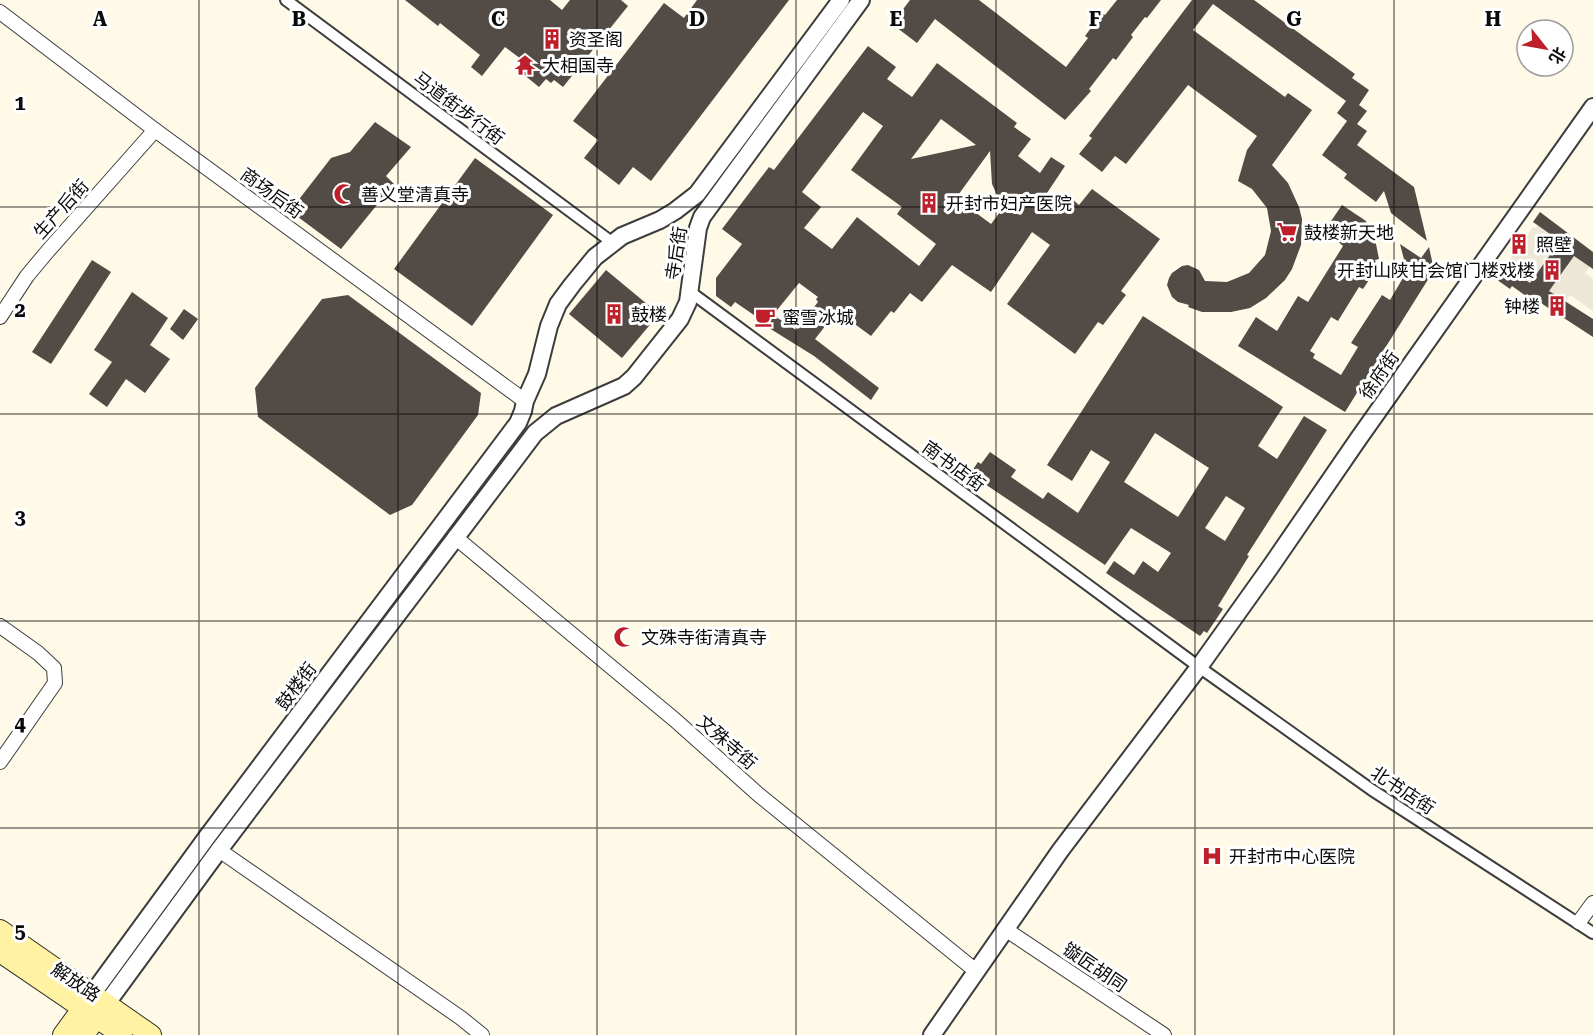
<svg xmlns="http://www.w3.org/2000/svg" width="1593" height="1035" viewBox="0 0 1593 1035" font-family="'Roboto Serif','Noto Sans SC',serif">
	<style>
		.plaza { fill: #ede7d8 }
		.building { fill: #534b46; fill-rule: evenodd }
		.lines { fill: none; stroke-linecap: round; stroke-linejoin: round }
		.pedestrian-casing { stroke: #3d3d3d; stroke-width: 14 }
		.minor-casing { stroke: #3d3d3d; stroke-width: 16 }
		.tertiary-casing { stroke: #3d3d3d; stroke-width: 20 }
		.secondary-casing { stroke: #2c2c2c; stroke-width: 22 }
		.pedestrian { stroke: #fff; stroke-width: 10 }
		.minor { stroke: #fff; stroke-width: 14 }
		.tertiary { stroke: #fff; stroke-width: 16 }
		.secondary { stroke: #fff2a2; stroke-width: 20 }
		.grid { fill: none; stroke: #0a0a0a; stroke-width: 1.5; stroke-opacity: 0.55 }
		.labels { text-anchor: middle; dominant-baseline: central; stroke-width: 6; stroke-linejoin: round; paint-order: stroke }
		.poi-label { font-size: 18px; fill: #0a0a0a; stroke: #fff; text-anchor: start }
		.street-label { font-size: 18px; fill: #0a0a0a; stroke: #fff }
		.grid-label { font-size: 20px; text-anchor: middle; font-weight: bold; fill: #0a0a0a; stroke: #fff; stroke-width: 6; stroke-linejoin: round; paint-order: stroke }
	</style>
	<rect width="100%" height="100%" fill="#fffae7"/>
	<g class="plaza">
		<path d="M1541 220 1553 228 1549 234 1563 243 1552 252 1537 273 1533 286 1504 273 1509 266 1507 264 1533 227 1536 228Z"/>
		<path d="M1564 249 1590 267 1585 273 1593 279V311L1570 295 1565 302 1540 285 1548 277 1556 282 1567 266Z"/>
	</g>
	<g class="building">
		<path d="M405 0H550L562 10 570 0H621L628 6 563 87 554 80 551 83 546 79 539 87 523 74 529 65 505 47 482 76 471 67 480 55 440 23 438 26Z"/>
		<path d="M697 0H789L651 181 633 167 619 185 584 158 598 140 573 121 664 3 684 18Z"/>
		<path d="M910 0H979L1066 67 1088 38 1085 36 1102 13 1105 15 1117 0H1161L1147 18 1145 17 1131 35 1133 37 1116 60 1113 58 1089 89 1091 91 1065 120 935 19 917 43 892 24Z"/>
		<path d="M1192 0H1254L1355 74 1352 78 1369 90 1359 105 1367 111 1357 124 1367 131 1357 145 1414 187 1427 241 1391 213 1384 191 1376 202 1344 178 1347 174 1322 155 1347 121 1337 113 1346 101 1213 4 1193 30 1285 97 1288 93 1312 110 1272 165 1288 183 1299 207 1302 219 1301 245 1292 269 1285 280 1266 298 1250 308 1231 312H1202L1188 307 1189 305 1178 302 1172 297 1167 285 1169 278 1172 273 1182 266 1188 265 1199 270 1205 281 1227 282 1249 273 1265 255 1271 231 1267 208 1252 189 1238 181 1247 150 1257 136 1188 85 1126 164 1115 156 1102 172 1079 154 1092 138 1089 136Z"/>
		<path d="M868 46 896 67 887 79 912 97 937 63 1017 123 1014 127 1031 139 1018 156 1040 173 1051 157 1065 166 1043 199 1062 213 1072 199 1079 205 1092 189 1160 239 1121 291 1126 295 1103 325 1098 322 1075 354 1007 304 1050 245 1032 232 991 292 952 265 922 302 910 293 894 313 891 311 871 336 837 311 815 339 879 388 871 400 814 356 769 328 770 326 735 302 731 307 716 296V278L742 244 722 229 769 167 774 170ZM863 112 883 126 851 170 902 207 897 214 936 244 919 266 857 217 832 249 804 228 821 207 802 192ZM941 119 976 145 911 159ZM990 151 992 184 1003 208 991 224 956 198ZM799 283 818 297 816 299 818 302 796 330 773 315Z"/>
		<path d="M375 122 411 147 386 176 394 184 341 249 290 211 331 158 350 152Z"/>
		<path d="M475 158 553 215 472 326 394 269Z"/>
		<path d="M1342 205 1366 221 1369 235 1374 234 1379 259 1375 260 1377 268 1363 289 1359 287 1338 321 1331 317 1310 351 1315 354 1313 358 1341 375 1358 347 1351 343 1382 295 1390 300 1407 271 1400 244 1421 258 1429 247 1434 270 1345 412 1238 346 1256 317 1277 331 1298 296 1308 302 1343 246 1325 230Z"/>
		<path d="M1540 212 1593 252V269L1574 256 1549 291 1593 319V337L1527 294 1526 296 1512 286 1510 289 1493 277 1503 264 1530 283 1560 241 1533 222Z"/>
		<path d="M92 260 111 272 51 364 32 352Z"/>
		<path d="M606 270 659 314 622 358 569 314Z"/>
		<path d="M132 292 168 318 150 345 170 359 145 393 126 379 107 407 89 394 112 362 94 350Z"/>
		<path d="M348 295 481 393 478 415 412 505 390 515 258 417 255 388 322 299Z"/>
		<path d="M184 309 198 319 183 340 170 329Z"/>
		<path d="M1143 316 1283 407 1258 446 1277 459 1304 416 1327 430 1247 555 1249 556 1218 606 1223 609 1207 633 1204 631 1200 636 1106 573 1114 561 1134 575 1143 561 1158 572 1171 553 1131 528 1105 565 970 474 978 462 981 464 990 452 1016 470 1011 477 1043 499 1048 492 1078 513 1110 462 1091 450 1072 481 1047 465ZM1155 433 1209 468 1178 517 1124 482ZM1226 496 1245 508 1225 541 1205 528Z"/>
	</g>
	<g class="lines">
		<g class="pedestrian-casing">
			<g id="pedestrian">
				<path d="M286 0 613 243"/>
				<path d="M689 291 1199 667 1372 790 1593 933"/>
			</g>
		</g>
		<g class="minor-casing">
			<g id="minor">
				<path d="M0 12 155 130 525 401"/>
				<path d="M0 317 27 276 47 252 155 130"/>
				<path d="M455 537 675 720 759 795 976 971"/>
				<path d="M0 626 38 653 54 668 55 683 0 762"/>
				<path d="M219 850 461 1018 482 1035"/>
				<path d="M1579 922 1593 903"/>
				<path d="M1005 929 1164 1035"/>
			</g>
		</g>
		<g class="tertiary-casing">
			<g id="tertiary">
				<path d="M93 993 207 837 518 423 523 411 525 401 537 374 549 326 558 304 572 285 595 257 622 236 660 220 675 211 697 194 841 0"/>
				<path d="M107 1003 219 850 535 433 556 416 624 386 634 377 680 319 688 302 698 228 702 217 861 0"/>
				<path d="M932 1035 1060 851 1199 667 1271 566 1359 438 1593 107"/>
			</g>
		</g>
		<g class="secondary-casing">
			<g id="secondary">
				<path d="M0 930 151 1035"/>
				<path d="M0 952 122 1035"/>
				<path d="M63 1035 90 998"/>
				<path d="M84 1035 103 1008"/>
			</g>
		</g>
		<use href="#pedestrian" class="pedestrian"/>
		<use href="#minor" class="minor"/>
		<use href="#tertiary" class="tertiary"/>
		<use href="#secondary" class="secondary"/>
	</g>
	<path class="grid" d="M199 0V1035M398 0V1035M597 0V1035M796 0V1035M996 0V1035M1195 0V1035M1394 0V1035M0 207H1593M0 414H1593M0 621H1593M0 828H1593"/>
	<defs>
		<g id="building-bare" transform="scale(1.62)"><path d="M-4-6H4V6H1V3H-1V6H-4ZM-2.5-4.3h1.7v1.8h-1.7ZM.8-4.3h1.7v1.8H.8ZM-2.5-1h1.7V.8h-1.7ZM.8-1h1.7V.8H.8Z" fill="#be1f2b" stroke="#fff" stroke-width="2.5" paint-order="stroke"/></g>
		<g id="temple-bare" transform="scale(1.62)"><path d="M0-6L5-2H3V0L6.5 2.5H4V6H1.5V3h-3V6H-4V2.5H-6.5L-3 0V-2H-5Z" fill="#be1f2b" stroke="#fff" stroke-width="2.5" paint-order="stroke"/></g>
		<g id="mosque-bare" transform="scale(1.62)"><path d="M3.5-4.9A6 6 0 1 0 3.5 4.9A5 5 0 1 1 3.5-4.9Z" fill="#be1f2b" stroke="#fff" stroke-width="2.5" paint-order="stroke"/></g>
		<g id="supermarket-bare" transform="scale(1.62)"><path d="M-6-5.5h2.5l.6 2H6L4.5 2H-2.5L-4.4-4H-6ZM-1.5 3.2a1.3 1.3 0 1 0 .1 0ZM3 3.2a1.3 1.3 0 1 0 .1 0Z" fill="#be1f2b" stroke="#fff" stroke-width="2.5" paint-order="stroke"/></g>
		<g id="cafe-bare" transform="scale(1.62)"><path d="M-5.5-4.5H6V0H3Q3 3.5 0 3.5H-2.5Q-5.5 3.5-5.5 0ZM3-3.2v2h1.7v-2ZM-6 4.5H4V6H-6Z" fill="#be1f2b" stroke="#fff" stroke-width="2.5" paint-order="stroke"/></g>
		<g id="hospital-bare" transform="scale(1.62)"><path d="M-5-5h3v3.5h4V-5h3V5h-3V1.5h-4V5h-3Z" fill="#be1f2b" stroke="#fff" stroke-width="2.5" paint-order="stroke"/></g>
	</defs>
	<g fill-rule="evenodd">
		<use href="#building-bare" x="552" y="39"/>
		<use href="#temple-bare" x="525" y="65"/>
		<use href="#mosque-bare" x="344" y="194"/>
		<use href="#building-bare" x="929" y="203"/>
		<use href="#supermarket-bare" x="1287" y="232"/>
		<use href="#building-bare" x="1519" y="244"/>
		<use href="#building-bare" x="1552" y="270"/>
		<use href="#building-bare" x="1557" y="306"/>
		<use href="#building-bare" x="614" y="314"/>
		<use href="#cafe-bare" x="765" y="317"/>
		<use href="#mosque-bare" x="624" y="637"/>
		<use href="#hospital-bare" x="1212" y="856"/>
	</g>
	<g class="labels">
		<g class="poi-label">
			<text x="569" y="39">资圣阁</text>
			<text x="542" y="65">大相国寺</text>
			<text x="361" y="194">善义堂清真寺</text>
			<text x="946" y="203">开封市妇产医院</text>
			<text x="1304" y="232">鼓楼新天地</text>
			<text x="1536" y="244">照壁</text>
			<text x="1535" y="270" text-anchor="end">开封山陕甘会馆门楼戏楼</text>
			<text x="1540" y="306" text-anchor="end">钟楼</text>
			<text x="631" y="314">鼓楼</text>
			<text x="782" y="317">蜜雪冰城</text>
			<text x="641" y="637">文殊寺街清真寺</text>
			<text x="1229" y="856">开封市中心医院</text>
		</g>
		<g class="street-label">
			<text transform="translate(459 108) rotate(37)">马道街步行街</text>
			<text transform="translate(272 193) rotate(36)">商场后街</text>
			<text transform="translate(61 209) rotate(-48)">生产后街</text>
			<text transform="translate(676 253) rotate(-81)">寺后街</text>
			<text transform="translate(1379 375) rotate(-55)">徐府街</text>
			<text transform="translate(954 466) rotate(36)">南书店街</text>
			<text transform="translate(296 686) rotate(-53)">鼓楼街</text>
			<text transform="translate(727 742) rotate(41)">文殊寺街</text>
			<text transform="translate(1403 790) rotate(33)">北书店街</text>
			<text transform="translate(1095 967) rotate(34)">镟匠胡同</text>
			<text transform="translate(76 982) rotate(34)">解放路</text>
		</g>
	</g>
	<g class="grid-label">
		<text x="100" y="26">A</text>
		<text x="299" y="26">B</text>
		<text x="498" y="26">C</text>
		<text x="697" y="26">D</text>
		<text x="896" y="26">E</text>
		<text x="1095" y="26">F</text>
		<text x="1294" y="26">G</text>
		<text x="1493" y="26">H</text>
		<text x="20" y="110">1</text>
		<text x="20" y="317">2</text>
		<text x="20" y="524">3</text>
		<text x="20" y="731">4</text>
		<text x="20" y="938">5</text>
	</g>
	<g transform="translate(1545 48) rotate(121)"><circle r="28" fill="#ffffff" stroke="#9d9d9d" stroke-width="1.5"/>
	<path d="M0-4.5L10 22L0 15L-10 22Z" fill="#be1f2b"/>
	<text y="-9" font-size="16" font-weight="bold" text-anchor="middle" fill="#0a0a0a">北</text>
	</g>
</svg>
